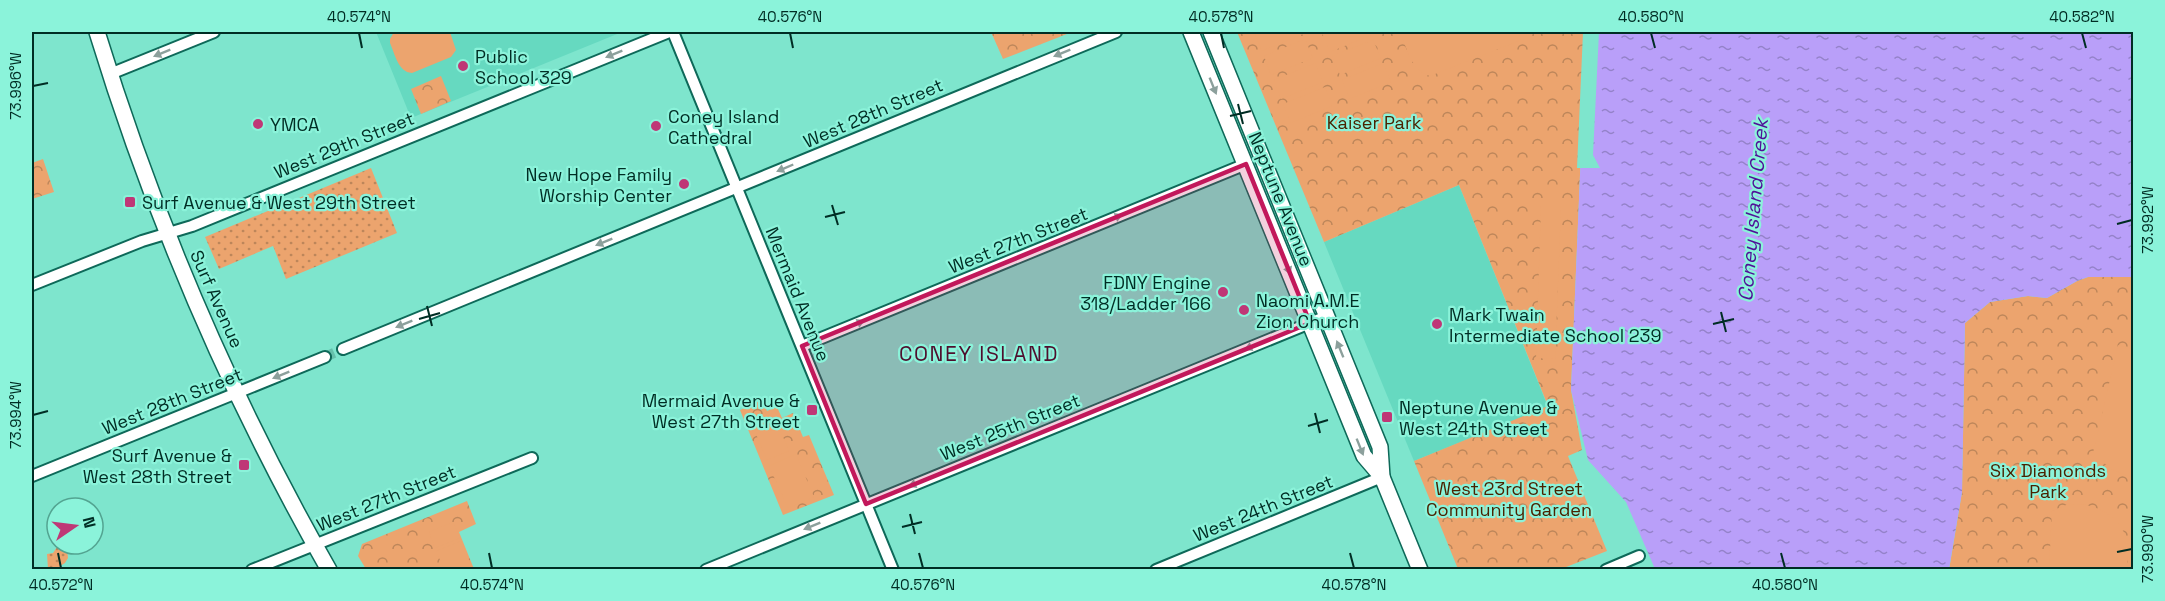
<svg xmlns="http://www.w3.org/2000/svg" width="2165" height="601" viewBox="0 0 2165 601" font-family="'Space Grotesk',sans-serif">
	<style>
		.built { fill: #66d9c0 }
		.grass { fill: url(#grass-dots) }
		.park { fill: url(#park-crowns) }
		.pitch { fill: #eca46e }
		.water { fill: url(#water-ripples) }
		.pier { fill: #7ee5cd }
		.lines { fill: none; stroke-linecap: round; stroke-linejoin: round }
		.street-tunnel { stroke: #65c0ab; stroke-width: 10; stroke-dasharray: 10 5; stroke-linecap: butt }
		.street-casing { stroke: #0e6959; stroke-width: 14 }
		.secondary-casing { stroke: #0e6959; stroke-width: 18 }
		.street { stroke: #fff; stroke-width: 10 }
		.secondary { stroke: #fff; stroke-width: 15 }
		.oneway { fill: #8ca09c }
		.marked { fill: #c2185b; fill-opacity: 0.2; stroke: #c2185b; stroke-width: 4.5; stroke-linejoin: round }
		.ticks { fill: none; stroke: #002d24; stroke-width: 2 }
		.poi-dot { fill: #bf3776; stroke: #8bf3da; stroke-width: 2 }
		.labels { text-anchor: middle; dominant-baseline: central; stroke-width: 4.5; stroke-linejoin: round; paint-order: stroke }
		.poi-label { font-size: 18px; fill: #002d24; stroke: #8bf3da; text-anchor: start }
		.street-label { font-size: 18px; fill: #002d24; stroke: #8bf3da }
		.park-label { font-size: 18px; fill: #4a2200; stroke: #8bf3da }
		.water-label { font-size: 20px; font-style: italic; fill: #501098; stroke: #8bf3da }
		.quarter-label { font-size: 21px; letter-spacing: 1.5px; fill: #4f0e2d; stroke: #8bf3da }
		.neatline { fill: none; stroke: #002d24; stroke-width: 2 }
		.ticks-label { font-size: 15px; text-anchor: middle; fill: #002d24 }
	</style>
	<defs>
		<pattern id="grass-dots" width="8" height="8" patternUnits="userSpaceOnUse" patternTransform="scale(1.5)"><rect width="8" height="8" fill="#eca46e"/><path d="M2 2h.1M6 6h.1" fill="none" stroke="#bd865a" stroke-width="1.8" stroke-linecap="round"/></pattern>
		<pattern id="park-crowns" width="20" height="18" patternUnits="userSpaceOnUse" patternTransform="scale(1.5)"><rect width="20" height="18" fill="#eca46e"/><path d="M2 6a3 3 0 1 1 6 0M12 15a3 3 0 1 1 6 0" fill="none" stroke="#bd865a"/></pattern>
		<pattern id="water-ripples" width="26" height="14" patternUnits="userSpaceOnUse" patternTransform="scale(1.5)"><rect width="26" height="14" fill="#b99ff9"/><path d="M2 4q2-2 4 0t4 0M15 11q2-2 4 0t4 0" fill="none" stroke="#9482c9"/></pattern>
	</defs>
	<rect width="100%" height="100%" fill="#7ee5cd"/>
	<g class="built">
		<path d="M376 32H622L411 118Z"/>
		<path d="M1459 185 1548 407 1414 461 1324 242Z"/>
	</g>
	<g class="grass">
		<path d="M371 168 397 233 286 279 273 246 219 269 205 237Z"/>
		<path d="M59 544H70L71 547 67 549 68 558 65 563 60 566V568L48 569 47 554 53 553Z"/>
	</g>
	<g class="park">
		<path d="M991 32H1072L1003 59Z"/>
		<path d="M1237 32H1586L1571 390 1582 450 1568 456 1607 551 1561 569H1458L1414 461 1548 406 1459 185 1324 242Z"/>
		<path d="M441 76 451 101 421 114 411 89Z"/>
		<path d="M43 159 54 192 32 199V163Z"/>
		<path d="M2088 277H2133V569L1949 570 1962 492 1965 323 1990 302 2028 296 2047 298 2077 281Z"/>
		<path d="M762 400 767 411 777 407 782 418 793 413 803 437 809 435 834 495 783 515 740 410Z"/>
		<path d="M467 501 476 524 459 532 474 569H366L358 556 362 544Z"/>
	</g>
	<g class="pitch">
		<path d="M394 32H450L456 50 451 57 412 73C398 72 395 54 390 43V39Z"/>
		<path d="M993 32H1021L1023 38 1000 48Z"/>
		<path d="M1254 32H1302L1303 34 1262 51Z"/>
		<path d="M1325 32H1370L1371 35 1330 52 1322 33Z"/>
		<path d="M1400 32H1518L1521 40 1430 76C1411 71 1407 48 1400 32Z"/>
		<path d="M1305 39 1313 58 1271 75 1264 56Z"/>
		<path d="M1373 40 1381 58 1340 75 1332 56Z"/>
		<path d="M1315 63 1323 82 1281 99 1274 80Z"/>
		<path d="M1383 63 1391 82 1350 99 1342 80Z"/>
		<path d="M1325 87 1332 106 1291 123 1283 104Z"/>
		<path d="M1541 206H1561L1555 359 1536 358Z"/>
		<path d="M2118 345 2133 349V478L2111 469 2093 453Z"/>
		<path d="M778 425 789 451 767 460 756 434Z"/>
		<path d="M796 454 814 497 788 508 769 466Z"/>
		<path d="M2082 504C2117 511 2134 533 2126 569H2049L2052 511 2066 505Z"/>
		<path d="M453 522 460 538 435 548 429 532Z"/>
		<path d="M461 541 473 569H444L436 551Z"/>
	</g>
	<path class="water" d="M1586 32H2133V277H2088L2077 281 2047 298 2028 296 1990 302 1965 323 1962 492 1949 569H1655L1626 502 1588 460 1571 390Z"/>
	<path class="pier" d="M1583 32H1599L1593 155 1600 168H1577Z"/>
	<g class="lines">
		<path class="street-tunnel" d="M325 357 343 349"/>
		<g class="street-casing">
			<g id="street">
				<path d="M673 32 893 570"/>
				<path d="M110 74 214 32"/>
				<path d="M32 285 142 241 192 226 669 32"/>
				<path d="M802 346 1246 164"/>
				<path d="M343 349 1116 32"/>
				<path d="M32 476 325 357"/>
				<path d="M252 570 532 458"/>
				<path d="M706 570 1327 316"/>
				<path d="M1156 570 1382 477"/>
				<path d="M1606 570 1639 556"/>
			</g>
		</g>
		<g class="secondary-casing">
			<g id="secondary">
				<path d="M97 32C154 218 232 400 329 570"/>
				<path d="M1191 32 1364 456 1382 477 1420 570"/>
				<path d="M1211 32 1380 447 1382 477"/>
			</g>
		</g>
		<use href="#street" class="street"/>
		<use href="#secondary" class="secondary"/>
	</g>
	<defs><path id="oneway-solid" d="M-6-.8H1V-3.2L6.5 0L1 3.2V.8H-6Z" transform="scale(1.5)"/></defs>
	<g class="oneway">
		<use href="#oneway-solid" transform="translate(162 53) rotate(158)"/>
		<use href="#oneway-solid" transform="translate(1062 53) rotate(158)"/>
		<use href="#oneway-solid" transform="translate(614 54) rotate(158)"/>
		<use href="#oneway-solid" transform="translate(1213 86) rotate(68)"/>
		<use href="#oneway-solid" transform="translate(785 168) rotate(157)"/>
		<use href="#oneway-solid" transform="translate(1114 218) rotate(-22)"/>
		<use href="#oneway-solid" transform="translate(604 242) rotate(158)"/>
		<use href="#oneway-solid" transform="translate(1287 266) rotate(68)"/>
		<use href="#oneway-solid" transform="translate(404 324) rotate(158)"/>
		<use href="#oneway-solid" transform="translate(856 324) rotate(-22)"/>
		<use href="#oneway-solid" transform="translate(1253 346) rotate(158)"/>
		<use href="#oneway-solid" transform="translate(1340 349) rotate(-112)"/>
		<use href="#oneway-solid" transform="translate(281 375) rotate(158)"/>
		<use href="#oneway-solid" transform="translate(1360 447) rotate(68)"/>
		<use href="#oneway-solid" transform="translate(917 483) rotate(158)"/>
		<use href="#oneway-solid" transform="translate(812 526) rotate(158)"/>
	</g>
	<path class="marked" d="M1246 164 1310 323 866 504 802 346Z"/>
	<path class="ticks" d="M359 33 362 48M790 33 793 48M1221 33 1224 48M1651 33 1655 48M2082 33 2086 48M33 86 48 83M1238 104 1243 124M1230 116 1251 111M832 205 838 225M825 217 845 212M2117 224 2132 220M427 306 432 326M1721 312 1726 332M419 319 440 313M1713 324 1734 319M1315 413 1320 433M33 415 48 411M1308 426 1328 420M910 514 915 534M902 527 922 522M2117 552 2132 549M58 553 61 568M489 553 492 568M919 553 923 568M1350 553 1354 568M1781 553 1785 568"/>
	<g class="poi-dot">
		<circle cx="463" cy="66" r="6"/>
		<circle cx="258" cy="124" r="6"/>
		<circle cx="656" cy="126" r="6"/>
		<circle cx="684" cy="184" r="6"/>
		<rect x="124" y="196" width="12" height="12" rx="3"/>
		<circle cx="1223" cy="292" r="6"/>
		<circle cx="1244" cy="310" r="6"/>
		<circle cx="1437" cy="324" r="6"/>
		<rect x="806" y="404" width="12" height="12" rx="3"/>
		<rect x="1381" y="411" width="12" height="12" rx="3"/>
		<rect x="238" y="459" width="12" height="12" rx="3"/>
	</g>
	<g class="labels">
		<g class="poi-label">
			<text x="475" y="56">Public<tspan x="475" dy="21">School 329</tspan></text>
			<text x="668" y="116">Coney Island<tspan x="668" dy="21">Cathedral</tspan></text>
			<text x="270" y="124">YMCA</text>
			<text x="672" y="174" text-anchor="end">New Hope Family<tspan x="672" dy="21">Worship Center</tspan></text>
			<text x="142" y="202">Surf Avenue &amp; West 29th Street</text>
			<text x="1211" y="282" text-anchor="end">FDNY Engine<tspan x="1211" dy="21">318/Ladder 166</tspan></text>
			<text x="1256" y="300">Naomi A.M.E<tspan x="1256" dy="21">Zion Church</tspan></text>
			<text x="1449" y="314">Mark Twain<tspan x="1449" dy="21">Intermediate School 239</tspan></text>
			<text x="800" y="400" text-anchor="end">Mermaid Avenue &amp;<tspan x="800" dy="21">West 27th Street</tspan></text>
			<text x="1399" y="407">Neptune Avenue &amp;<tspan x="1399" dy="21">West 24th Street</tspan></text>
			<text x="232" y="455" text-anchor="end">Surf Avenue &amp;<tspan x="232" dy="21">West 28th Street</tspan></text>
		</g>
		<g class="street-label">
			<text transform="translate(873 113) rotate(-23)">West 28th Street</text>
			<text transform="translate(344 145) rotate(-22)">West 29th Street</text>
			<text transform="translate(1281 199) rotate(68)">Neptune Avenue</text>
			<text transform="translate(1018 240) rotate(-22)">West 27th Street</text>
			<text transform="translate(798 294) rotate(68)">Mermaid Avenue</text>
			<text transform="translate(217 299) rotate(66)">Surf Avenue</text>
			<text transform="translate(172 401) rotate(-22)">West 28th Street</text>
			<text transform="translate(1010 427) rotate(-22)">West 25th Street</text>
			<text transform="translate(386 498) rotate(-22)">West 27th Street</text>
			<text transform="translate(1263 508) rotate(-22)">West 24th Street</text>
		</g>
		<g class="park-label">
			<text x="1374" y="122">Kaiser Park</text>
			<text x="2048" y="470">Six Diamonds<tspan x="2048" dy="21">Park</tspan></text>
			<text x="1509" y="488">West 23rd Street<tspan x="1509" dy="21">Community Garden</tspan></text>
		</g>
		<g class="water-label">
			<text transform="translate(1753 210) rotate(-85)">Coney Island Creek</text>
		</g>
		<g class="quarter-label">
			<text x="979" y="353">CONEY ISLAND</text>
		</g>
	</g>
	<rect width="2165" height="601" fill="none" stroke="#8bf3da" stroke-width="66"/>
	<g transform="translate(75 526) rotate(76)"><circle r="28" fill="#8bf3da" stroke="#53a491" stroke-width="1.5"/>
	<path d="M0-4.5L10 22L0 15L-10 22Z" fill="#bf3776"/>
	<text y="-9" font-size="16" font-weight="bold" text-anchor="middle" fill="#002d24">N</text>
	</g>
	<rect x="33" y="33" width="2099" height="535" class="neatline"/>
	<g class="ticks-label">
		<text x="359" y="22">40.574°N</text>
		<text x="790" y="22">40.576°N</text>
		<text x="1221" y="22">40.578°N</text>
		<text x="1651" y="22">40.580°N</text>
		<text x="2082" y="22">40.582°N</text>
		<text transform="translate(16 86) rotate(-90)" y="5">73.996°W</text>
		<text transform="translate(2148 220) rotate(-90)" y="5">73.992°W</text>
		<text transform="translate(16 415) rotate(-90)" y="5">73.994°W</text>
		<text transform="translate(2148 549) rotate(-90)" y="5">73.990°W</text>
		<text x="61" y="590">40.572°N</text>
		<text x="492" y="590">40.574°N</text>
		<text x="923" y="590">40.576°N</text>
		<text x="1354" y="590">40.578°N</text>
		<text x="1785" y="590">40.580°N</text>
	</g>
</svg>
